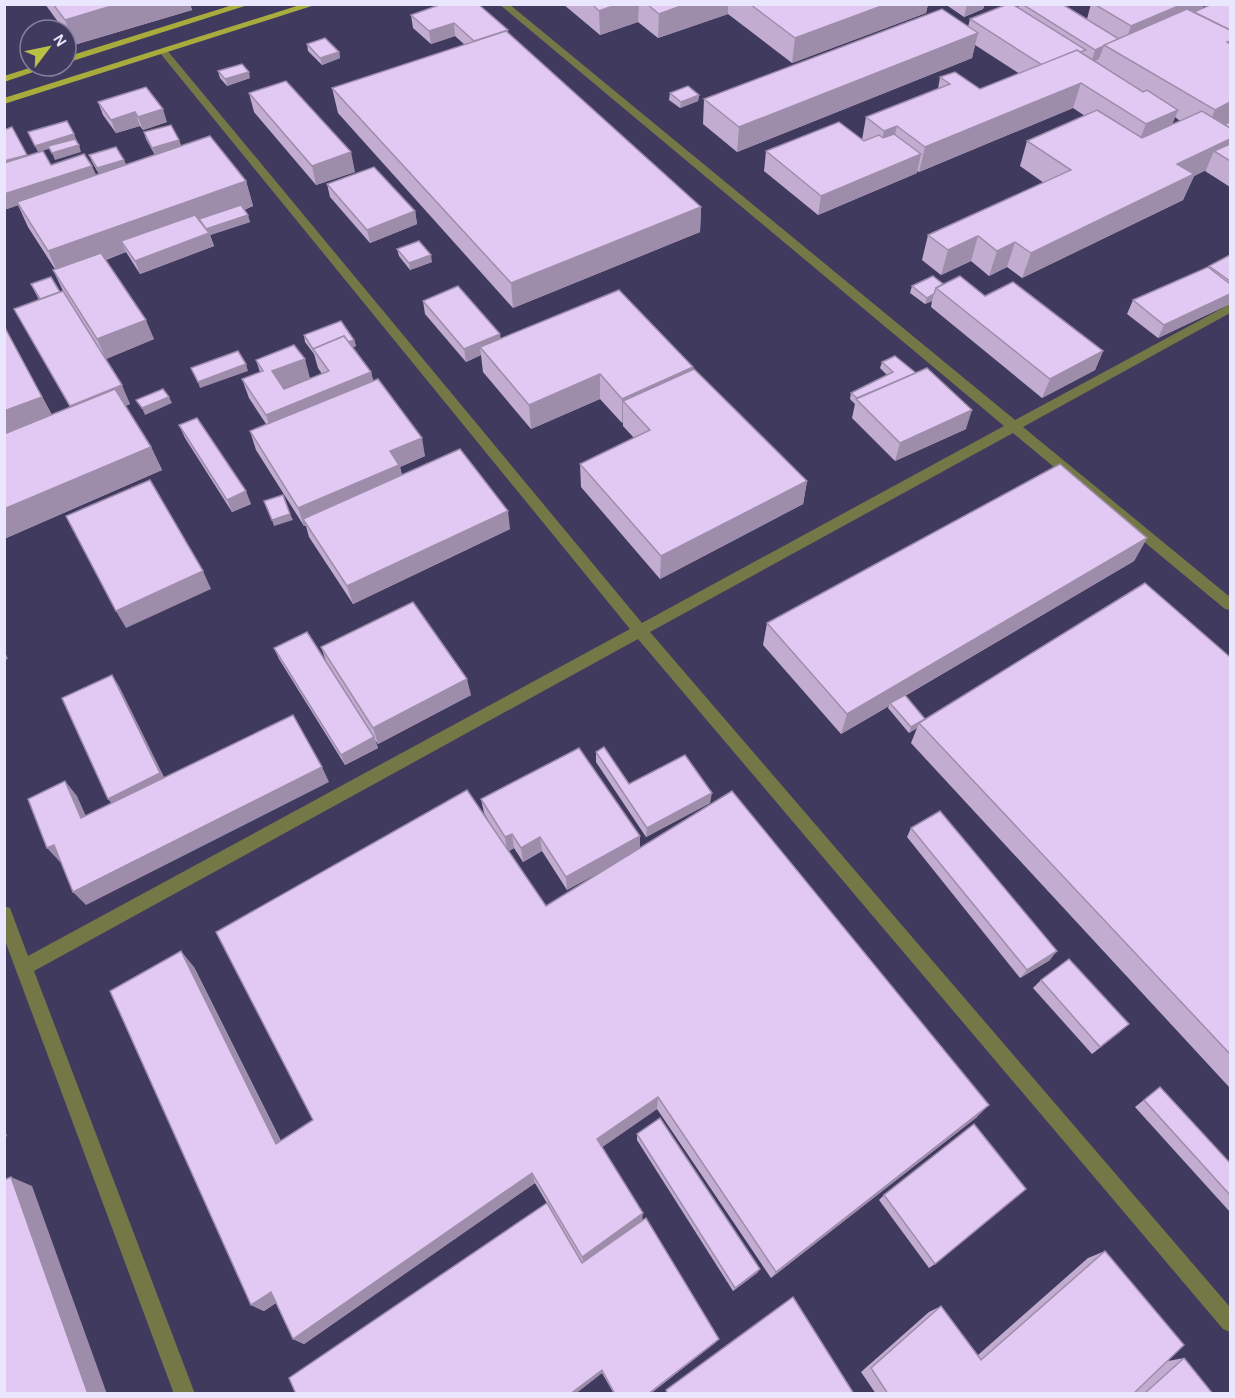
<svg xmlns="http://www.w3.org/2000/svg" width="1235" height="1398" viewBox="0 0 1235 1398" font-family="Karla,sans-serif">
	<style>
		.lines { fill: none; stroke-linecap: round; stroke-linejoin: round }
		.service { fill: #747846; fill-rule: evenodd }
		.primary { fill: #a7ac3d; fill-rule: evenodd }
		.wall { fill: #c2add1; fill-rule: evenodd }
		.shaded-wall { fill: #9e8daa }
		.building { fill: #e2c9f3; stroke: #9e8daa; stroke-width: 1.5 }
	</style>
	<rect width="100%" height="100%" fill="#413a5f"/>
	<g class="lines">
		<path class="service" d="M499 4H509L1015 420 1230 304V313L1023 427 1230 597V610L1225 609 1013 433 650 632 1230 1307V1332L1223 1329 638 639 34 971 195 1394H174L4 938V906L10 908 28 956 630 629 160 53V49H166L642 623 1004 426Z"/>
		<g class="primary">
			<path d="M236 4H251L66 63V57Z"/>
			<path d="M303 4H318L4 104V98Z"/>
			<path d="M36 66H51L4 82V76Z"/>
		</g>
	</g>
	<g class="wall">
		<path d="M45 4H190L192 10 74 45 66 33V30H64Z"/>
		<path d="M563 4H928L926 13 792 63 728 14 658 38 638 22 600 35Z"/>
		<path d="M945 4H988L984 6 983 9 964 17Z"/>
		<path d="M1019 4H1062L1087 19 1091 4H1204L1202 9 1230 122V187L1205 171 1206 170 1194 176 1183 200 1022 278 1007 267 989 276 971 261 941 275 922 260 928 235 1044 183 1020 166 1027 141 1085 116 1073 108 919 172 917 171V173L818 215 764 171 766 151 862 140 866 117 938 89 940 77 980 89 1020 74 975 45 972 58 737 152 703 124 704 99 968 27 970 19 1018 8ZM1175 117 1180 121 1172 124Z"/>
		<path d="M411 15 508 30V33L701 207 700 232 513 308 338 113 332 88 465 45 455 36 431 44 413 28Z"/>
		<path d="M307 44 339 52 340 58 322 65 308 51Z"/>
		<path d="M218 71 250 78 227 86 220 78Z"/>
		<path d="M249 93 355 172 316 185 254 112Z"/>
		<path d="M670 93 699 95 698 101 680 108 669 100Z"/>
		<path d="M98 102 167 122 143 130 140 126 116 133 103 115Z"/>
		<path d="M4 130 28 156 51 165 96 175 99 174 92 162 89 155 126 165 162 152 155 155 146 139 144 132 181 146 246 181 253 206 244 210 250 222 210 235 214 246 140 274 126 252 106 260 154 339 106 359 130 404 125 406 151 447 162 470 4 539V326L52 415 70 407 14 309 39 300 31 284 60 292 63 291 53 270 55 269 28 227 18 205 4 210Z"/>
		<path d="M327 184 415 211 417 224 370 243 330 197Z"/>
		<path d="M397 249 432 262 410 270 399 256Z"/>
		<path d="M1230 255V304L1158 338 1127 314 1133 300 1208 268 1209 266Z"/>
		<path d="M943 284 985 296 1103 351 1095 370 1042 398 931 307 932 301 925 304 910 293 912 286Z"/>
		<path d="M423 301 501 339 693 369 807 481 803 504 660 579 581 487 580 464 634 438 623 426V422L622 423 600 399 531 429 483 372 481 355 466 362 425 314Z"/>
		<path d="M304 335 354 340 356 346 353 347 371 372 373 381 425 456 400 467 402 475 510 529 353 604 309 537 306 526H304L256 450 250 431 266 424 249 398 242 379 260 372 256 360 310 378 284 388V389L322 374 318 368 314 354 305 342Z"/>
		<path d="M882 362 966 429 895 461 852 418 855 404 850 399 851 393 887 375 880 368Z"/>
		<path d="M179 425 251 504 232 512 185 438Z"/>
		<path d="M1147 538 1134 561 905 696 925 719 1230 657V1088L911 743 917 728 909 733 888 708 889 706 841 734 763 645 767 623Z"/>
		<path d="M321 647 471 695 378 744 375 740 378 748 345 765 279 659 274 648 327 664Z"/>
		<path d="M596 752 629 784 710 803 646 837 596 762Z"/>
		<path d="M481 799 640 836V848L977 1117 771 1278 657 1109 602 1147 643 1220 715 1343 650 1394H614L602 1373 575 1394H296L582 1262 535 1183 304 1344 293 1339 276 1303 264 1311 251 1305 194 967 281 1141 313 1120 491 825 484 813ZM514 848 523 862 542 851 567 890 605 869 546 906 509 851Z"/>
		<path d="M911 828 1050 960 1020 978 907 837Z"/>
		<path d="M1041 980 1120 1032 1092 1054 1033 988Z"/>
		<path d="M1160 1087 1230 1163V1212L1135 1107Z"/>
		<path d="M637 1134 760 1269 757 1273 733 1291 637 1140Z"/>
		<path d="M884 1195 935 1264 929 1268 879 1200Z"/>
		<path d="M1105 1251 1168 1361 1184 1358 1213 1394H876L861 1372 929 1312 941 1306 978 1355 1088 1258Z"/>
	</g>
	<g class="shaded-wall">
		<path d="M118 4H190L192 10 74 45 65 20Z"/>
		<path d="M618 4H639L638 22 600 35 599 11Z"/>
		<path d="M686 4H728V14L658 38 659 14Z"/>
		<path d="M887 4H928L926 13 792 63 795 38Z"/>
		<path d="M967 4H988L984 6 983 9 964 17Z"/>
		<path d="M1183 4H1204L1200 13 1124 45 1131 26Z"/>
		<path d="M454 23 455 36 431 44 429 31Z"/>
		<path d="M978 33 972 58 737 152 739 127Z"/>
		<path d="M1104 46 1099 59 1091 63 1095 50Z"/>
		<path d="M339 52 340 58 322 65 320 58Z"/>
		<path d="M249 72 250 78 227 86 225 79Z"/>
		<path d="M1081 83 1073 108 919 172 925 147Z"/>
		<path d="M699 95 698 101 680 108 681 102Z"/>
		<path d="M1230 102V122L1204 135 1215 110Z"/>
		<path d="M163 109 167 122 143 130 138 117Z"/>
		<path d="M1178 110 1168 135 1136 149 1146 124Z"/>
		<path d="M135 112 140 126 116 133 111 120Z"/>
		<path d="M897 126 891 151 879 156 884 131Z"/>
		<path d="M74 134 77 141 38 152 35 146Z"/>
		<path d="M1230 139V155L1214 151 1206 170 1194 176 1183 200 1022 278 1031 253 1177 164Z"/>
		<path d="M179 140 182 147 155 155 152 148Z"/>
		<path d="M79 145 81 152 55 160 52 153Z"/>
		<path d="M351 152 355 172 316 185 312 166Z"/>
		<path d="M921 154 917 173 818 215 821 196Z"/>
		<path d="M27 155 33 168 4 177V161Z"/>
		<path d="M124 160 127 166 99 175 97 168Z"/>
		<path d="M92 166 98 179 4 210V194Z"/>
		<path d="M246 181 253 206 202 225 121 241 126 252 59 276 48 251Z"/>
		<path d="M701 207 700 232 513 308 511 283Z"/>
		<path d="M415 211 417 224 370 243 367 230Z"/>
		<path d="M248 215 250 222 210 235 214 246 140 274 135 261 205 229Z"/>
		<path d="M978 236 971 261 941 275 948 250Z"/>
		<path d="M1015 242 1007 267 989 276 997 251Z"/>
		<path d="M431 255 432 262 410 270 409 263Z"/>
		<path d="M1230 292V304L1158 338 1164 325Z"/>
		<path d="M934 294 932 301 925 304 927 298Z"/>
		<path d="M146 320 154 339 106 359 97 339Z"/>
		<path d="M4 326 55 421 4 441Z"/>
		<path d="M500 334 502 347H480L481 355 466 362 464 349Z"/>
		<path d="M354 340 356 346 321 360 317 354Z"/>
		<path d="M1103 351 1095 370 1042 398 1050 379Z"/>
		<path d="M305 359 310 378 278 390 272 371Z"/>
		<path d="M246 364 248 371 200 388 198 382Z"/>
		<path d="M693 367 692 392 623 401V422L622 423V399Z"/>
		<path d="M371 372 376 391 272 434 266 415Z"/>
		<path d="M600 374V399L531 429 529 405Z"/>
		<path d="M122 385 130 404 80 425 70 406Z"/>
		<path d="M169 397 172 403 145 415 142 408Z"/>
		<path d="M972 410 966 429 895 461 900 443Z"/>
		<path d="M422 438 425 456 400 467 403 483 303 519 306 526H304L298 508 390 451Z"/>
		<path d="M151 447 162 470 4 539V509Z"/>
		<path d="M807 481 803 504 660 579 661 556Z"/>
		<path d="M246 491 251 504 232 512 227 500Z"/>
		<path d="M508 511 510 529 353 604 347 586Z"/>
		<path d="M290 514 293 520 274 526 272 520Z"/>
		<path d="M1147 538 1134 561 891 704 890 703 889 706 841 734 847 714Z"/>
		<path d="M203 571 211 589 126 628 116 611Z"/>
		<path d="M4 650 8 659 4 660Z"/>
		<path d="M112 675 119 686 167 783 116 809 108 799Z"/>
		<path d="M467 679 471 695 378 744 373 728Z"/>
		<path d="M925 719 919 723 917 728 909 733 911 727Z"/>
		<path d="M374 737 378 748 345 765 341 755Z"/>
		<path d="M322 767 329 782 86 905 73 892Z"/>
		<path d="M65 781 77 796 93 832 81 818Z"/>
		<path d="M712 793 710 803 646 837 647 828Z"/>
		<path d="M512 834 514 848 507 852 505 837Z"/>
		<path d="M640 836V850L567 890 566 877Z"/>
		<path d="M540 837 542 851 523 862 521 848Z"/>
		<path d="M54 845 67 859 60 862 47 848Z"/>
		<path d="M181 951 194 967 288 1155 276 1144Z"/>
		<path d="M1057 951 1050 960 1020 978 1027 970Z"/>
		<path d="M658 1097 657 1109 598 1150 597 1139Z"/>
		<path d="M989 1105 977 1117 771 1278 776 1272Z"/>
		<path d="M4 1128 7 1136 4 1138Z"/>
		<path d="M532 1173 535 1183 304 1344 293 1339Z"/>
		<path d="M11 1177 32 1186 107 1394H88Z"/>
		<path d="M643 1213 642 1222 584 1264 582 1257Z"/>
		<path d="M760 1269 757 1273 733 1291 735 1288Z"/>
		<path d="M271 1292 283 1298 264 1311 251 1305Z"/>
		<path d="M719 1339 715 1343 650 1394H648Z"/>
		<path d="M602 1370V1373L575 1394H570Z"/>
	</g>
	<g class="building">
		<path d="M53 4H118L65 20Z"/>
		<path d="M442 4H478L508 30 474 41 454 23 429 31 411 15Z"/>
		<path d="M592 4H618L599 11Z"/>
		<path d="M647 4H686L659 14Z"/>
		<path d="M750 4H887L795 38Z"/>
		<path d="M1008 4H1012L1086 50 1080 52 1077 50 1042 65 970 19Z"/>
		<path d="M1022 4H1062L1119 39 1095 50Z"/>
		<path d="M1094 4H1183L1131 26Z"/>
		<path d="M1212 4H1230V30L1194 12Z"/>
		<path d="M942 9 978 33 739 127 704 99Z"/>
		<path d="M1187 9 1230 30V41L1227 42 1230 44V102L1215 110 1104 45Z"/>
		<path d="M506 31 701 207 511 283 332 88Z"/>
		<path d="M325 38 339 52 320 58 307 44Z"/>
		<path d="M1077 50 1143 92 1147 90 1178 110 1146 124 1081 83 925 147 897 126 884 131 866 117 950 84 940 77 955 72 980 89Z"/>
		<path d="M242 64 249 72 225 79 218 71Z"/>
		<path d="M286 81 351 152 312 166 249 93Z"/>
		<path d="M688 86 699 95 681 102 670 93Z"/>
		<path d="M146 87 163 109 138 117 135 112 111 120 98 102Z"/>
		<path d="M1097 110 1142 138 1202 111 1230 128V139L1177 164 1194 174 1031 253 1015 242 997 251 978 236 948 250 928 235 1071 170 1027 141Z"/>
		<path d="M67 121 74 134 35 146 28 132Z"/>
		<path d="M839 122 864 141 879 135 883 138 894 134 921 154 821 196 766 151Z"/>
		<path d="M1230 122V128L1225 124Z"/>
		<path d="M171 125 179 140 152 148 144 132Z"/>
		<path d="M12 127 27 155 4 161V130Z"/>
		<path d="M210 136 246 181 48 251 17 202Z"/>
		<path d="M75 139 79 145 52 153 48 146Z"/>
		<path d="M1230 144V161L1214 151Z"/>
		<path d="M116 147 124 160 97 168 89 155Z"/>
		<path d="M43 151 51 165 84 154 92 166 4 194V163Z"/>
		<path d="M374 167 415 211 367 230 327 184Z"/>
		<path d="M241 205 248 215 206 229 199 219Z"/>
		<path d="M195 215 209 233 135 261 121 241Z"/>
		<path d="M419 241 431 255 409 263 397 249Z"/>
		<path d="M101 253 146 320 97 339 53 270Z"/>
		<path d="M1230 255V281L1209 266Z"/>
		<path d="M1208 267 1230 284V294L1164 325 1133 300Z"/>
		<path d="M933 276 943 284 936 288 934 294 927 298 912 286Z"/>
		<path d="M960 276 985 296 1013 282 1103 351 1050 379 936 288Z"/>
		<path d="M51 277 60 292 40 299 31 284Z"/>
		<path d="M458 286 500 334 464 349 423 301Z"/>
		<path d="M619 290 693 367 622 399 600 374 529 405 480 347Z"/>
		<path d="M63 291 122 385 70 406 14 309Z"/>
		<path d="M341 321 354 340 348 342 344 336 313 349 304 335Z"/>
		<path d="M4 326 42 397 4 411Z"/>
		<path d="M344 336 371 372 266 415 242 379 263 371 256 360 294 345 305 359 272 371 284 389 329 371 313 349Z"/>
		<path d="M238 351 246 364 198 382 191 368Z"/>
		<path d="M895 356 916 373 857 398 851 393 893 372 882 362Z"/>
		<path d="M927 368 972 410 900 443 856 399Z"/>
		<path d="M694 369 807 481 661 556 580 464 650 430 623 401Z"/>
		<path d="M378 379 422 438 390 451 399 465 298 508 250 431Z"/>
		<path d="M115 389 151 447 4 509V434Z"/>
		<path d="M163 389 169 397 142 408 136 400Z"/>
		<path d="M197 418 246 491 227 500 179 425Z"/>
		<path d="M460 449 508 511 347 586 303 519Z"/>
		<path d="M1060 464 1147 538 847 714 767 623Z"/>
		<path d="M150 480 203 571 116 611 66 516Z"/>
		<path d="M283 495 290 514 272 520 264 501Z"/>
		<path d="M1145 583 1230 657V1054L919 723Z"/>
		<path d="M413 602 467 679 373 728 321 647Z"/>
		<path d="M307 632 374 737 341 755 274 648Z"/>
		<path d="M112 675 160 773 108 799 62 698Z"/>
		<path d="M905 695 925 719 911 727 890 703Z"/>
		<path d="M293 715 322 767 73 892 54 845 47 848 28 799 65 781 81 818Z"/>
		<path d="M604 747 629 784 685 755 712 793 647 828 596 752Z"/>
		<path d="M579 748 640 836 566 877 540 837 521 848 512 834 505 837 481 799Z"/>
		<path d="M467 790 546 906 732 791 989 1105 776 1272 658 1097 597 1139 643 1213 582 1257 532 1173 293 1339 271 1292 251 1305 110 991 181 951 276 1144 313 1120 216 932Z"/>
		<path d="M940 811 1057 951 1027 970 911 828Z"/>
		<path d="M1069 959 1129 1024 1100 1047 1041 980Z"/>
		<path d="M1160 1087 1230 1163V1195L1144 1100Z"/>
		<path d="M660 1118 760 1269 735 1288 637 1134Z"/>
		<path d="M974 1124 1026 1189 935 1264 884 1195Z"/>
		<path d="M11 1177 88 1394H4V1180Z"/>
		<path d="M547 1203 582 1263 646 1218 719 1339 648 1394H615L602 1370 570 1394H296L289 1378Z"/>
		<path d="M1105 1251 1184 1345 1133 1394H888L871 1368 941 1306 981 1360Z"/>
		<path d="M793 1297 854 1394H668L666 1390Z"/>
		<path d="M1184 1358 1213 1394H1144Z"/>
	</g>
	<rect width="1235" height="1398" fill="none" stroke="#e9e6fd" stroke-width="12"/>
	<g transform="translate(48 48) rotate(58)"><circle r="28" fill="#413a5f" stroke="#847f9e" stroke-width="1.5"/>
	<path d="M0-4.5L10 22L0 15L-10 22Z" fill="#bac045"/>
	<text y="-9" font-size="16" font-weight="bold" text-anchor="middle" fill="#e9e6fd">N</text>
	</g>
</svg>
